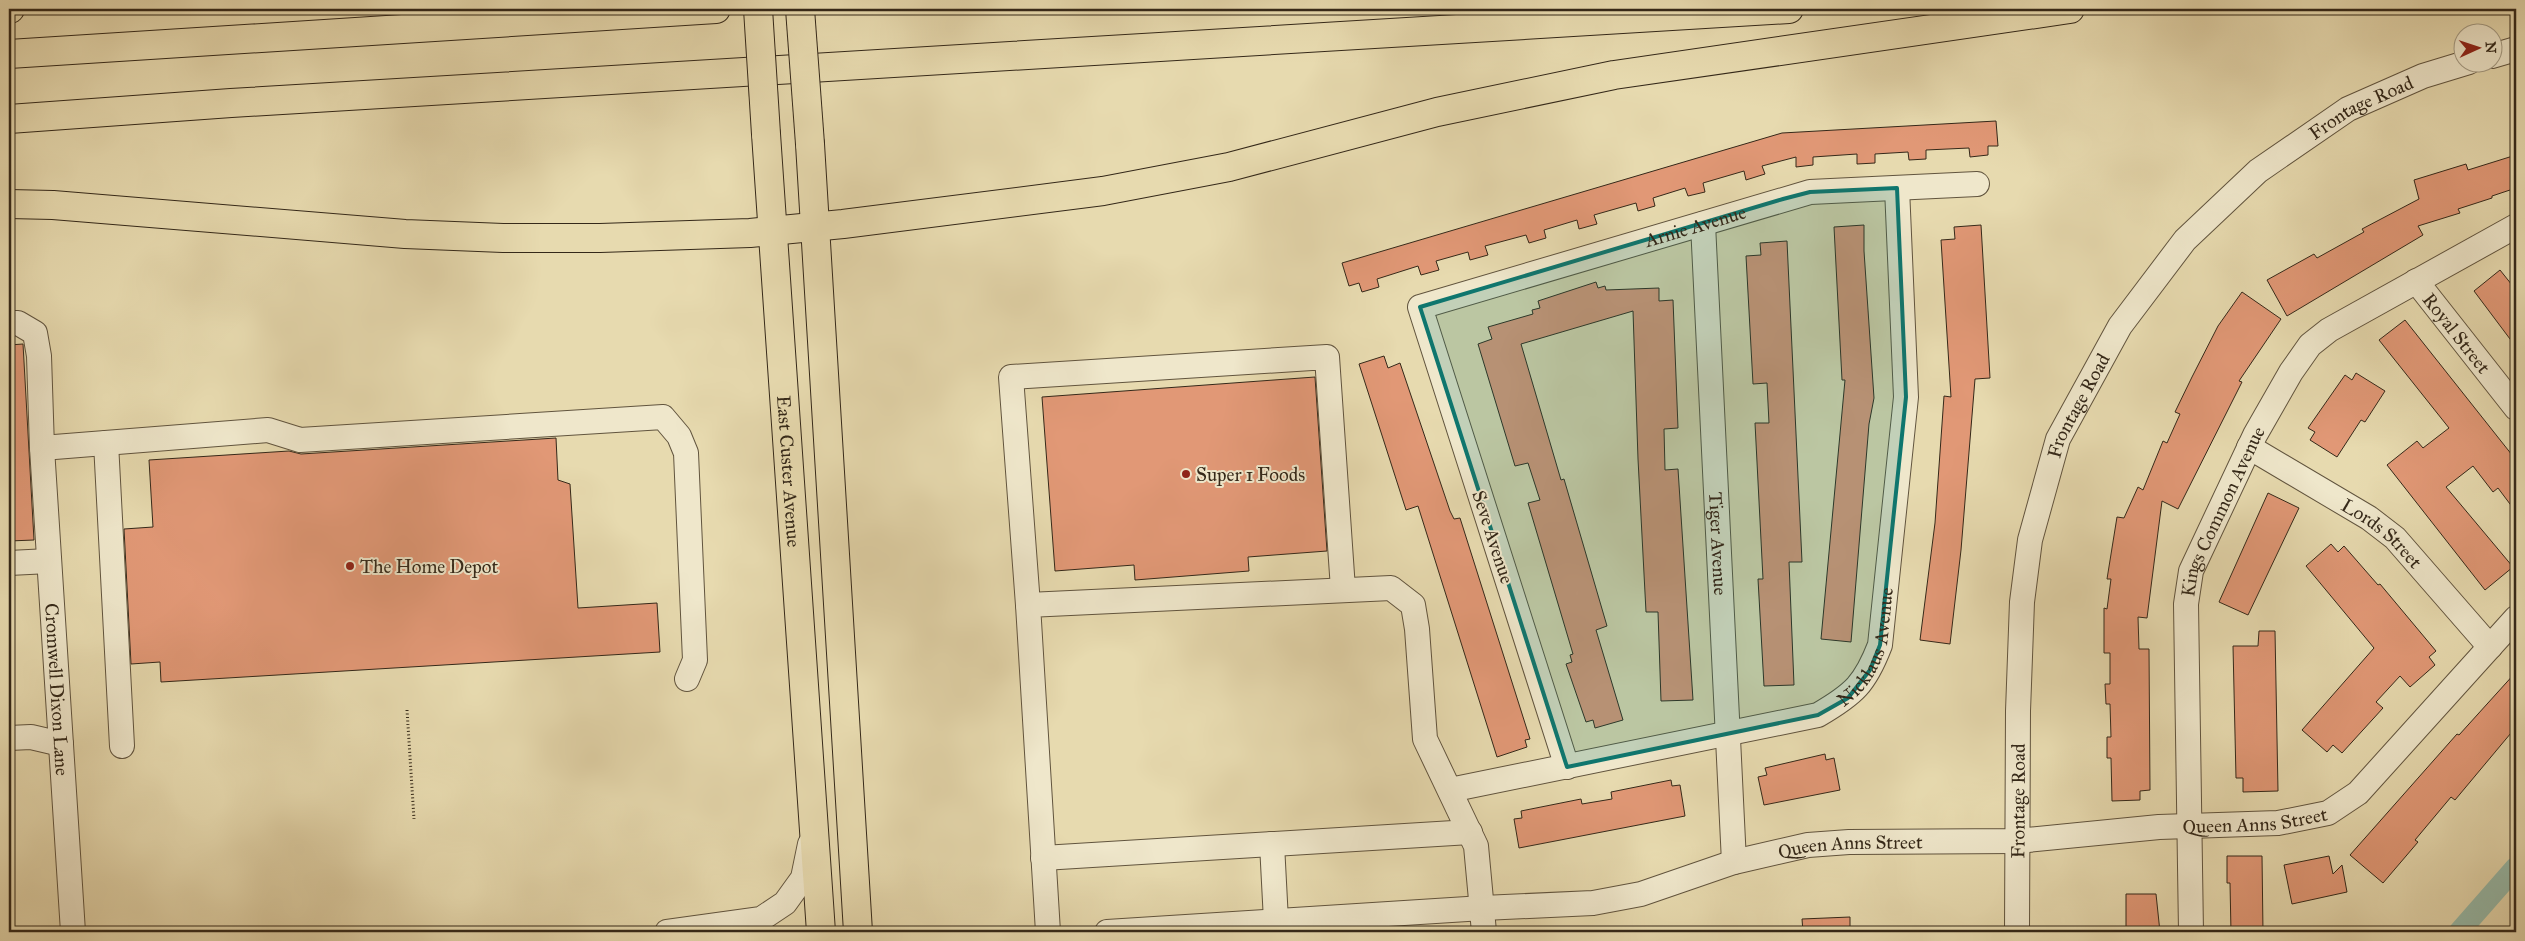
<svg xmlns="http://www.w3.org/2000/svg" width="2525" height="941" viewBox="0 0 2525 941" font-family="'IM FELL Great Primer',serif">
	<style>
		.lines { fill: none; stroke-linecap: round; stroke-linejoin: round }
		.canal { stroke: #97bbaa; stroke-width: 21 }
		.building { fill: #e19876; stroke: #342819 }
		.minor-casing { stroke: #61543e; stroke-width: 26 }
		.major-casing { stroke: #342819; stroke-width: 30 }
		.highway-casing { stroke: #342819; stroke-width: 30 }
		.path { stroke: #342819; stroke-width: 3; stroke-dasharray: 1 2.5; stroke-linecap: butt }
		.minor { stroke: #efe7cb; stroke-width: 24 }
		.major { stroke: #e7daaf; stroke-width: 28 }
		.highway { stroke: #e7daaf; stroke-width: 28 }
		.major-bridge-casing { stroke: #342819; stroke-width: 30; stroke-linecap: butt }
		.major-bridge { stroke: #e7daaf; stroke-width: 28 }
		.marked { fill: #0f766e; fill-opacity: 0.2; stroke: #0f766e; stroke-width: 4; stroke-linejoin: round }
		.poi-dot { fill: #8f2418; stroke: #efe7cb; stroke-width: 2 }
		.labels { text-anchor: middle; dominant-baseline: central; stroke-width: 4; stroke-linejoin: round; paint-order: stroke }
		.street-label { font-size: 19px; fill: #342819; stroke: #efe7cb }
		.poi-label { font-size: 19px; fill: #342819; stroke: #efe7cb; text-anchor: start }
	</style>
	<rect width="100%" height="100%" fill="#e7daaf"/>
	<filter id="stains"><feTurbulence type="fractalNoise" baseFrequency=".004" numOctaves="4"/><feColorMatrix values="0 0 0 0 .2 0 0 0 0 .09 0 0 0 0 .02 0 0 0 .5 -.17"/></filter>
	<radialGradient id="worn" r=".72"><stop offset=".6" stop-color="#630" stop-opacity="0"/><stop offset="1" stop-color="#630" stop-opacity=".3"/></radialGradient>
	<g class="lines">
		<path class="canal" d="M2459 932 2516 867"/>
	</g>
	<g class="building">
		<path d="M1996 121 1998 146H1988V155L1970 157 1969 148 1926 150V159L1909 160 1908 152 1875 154V163L1857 164V154L1813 157V165L1796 167V157L1762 166 1765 174 1746 180 1744 171 1703 183 1705 192 1688 196 1685 188 1653 198 1655 206 1638 211 1636 203 1594 215 1597 224 1579 229 1577 220 1544 230 1546 238 1529 243 1526 235 1485 246 1488 255 1470 260 1468 252 1436 261 1439 270 1421 275 1418 266 1377 279 1379 287 1362 292 1359 283 1349 286 1342 263 1782 133Z"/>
		<path d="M2516 155V188L2492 196V198L2458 209 2460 213 2418 226 2423 235 2287 316 2267 280 2314 254 2317 258 2364 232 2362 229 2419 199 2414 180 2466 164 2468 170Z"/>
		<path d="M1864 225V251L1874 398 1869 424 1851 642 1821 639 1845 380H1842L1834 227Z"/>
		<path d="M1981 225 1990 378 1975 379 1961 550 1950 644 1920 640 1935 523 1944 396 1951 397 1941 240 1955 239 1954 227Z"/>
		<path d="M1787 241 1802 562H1789L1794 685 1764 686 1758 579H1763L1755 423H1769L1767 383 1753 384 1746 256 1761 255 1760 243Z"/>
		<path d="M2500 270 2516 290V347L2474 291Z"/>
		<path d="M1596 282 1598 288 1605 286 1606 290 1659 288V301L1673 300 1678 428 1664 429 1665 470 1678 469 1693 700 1661 701 1658 612H1646L1638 459 1633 311 1521 344 1561 480 1564 479 1607 626 1596 630 1623 720 1595 728 1593 720 1586 722 1566 664 1572 662 1570 655 1573 654 1528 503 1540 500 1528 463 1515 466 1478 344 1492 339 1488 327 1533 314 1532 310 1540 308 1538 301Z"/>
		<path d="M2242 292 2281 319 2239 381 2242 382 2178 509 2162 501 2147 618 2138 617 2139 649H2149L2150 790 2140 791V800L2112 801 2111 758H2107V737H2111L2110 704H2106L2105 684H2110V653H2104V608L2107 609 2111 579H2107L2117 517 2124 518 2138 487 2143 490 2163 441 2167 443 2180 414 2175 412 2192 377 2218 326Z"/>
		<path d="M2405 320 2516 460V512L2498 488 2493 492 2473 466 2446 487 2513 567 2485 590 2387 465 2417 441 2423 448 2449 428 2379 340Z"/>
		<path d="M23 344 34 540 9 541V345Z"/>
		<path d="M1384 356 1388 368 1400 363 1450 511 1454 519 1460 518 1530 739 1525 740 1527 747 1497 757 1418 506 1406 510 1359 364Z"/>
		<path d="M2356 373 2385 391 2365 422 2361 420 2337 457 2310 440 2315 432 2308 428 2345 375 2352 380Z"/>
		<path d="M1315 377 1327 551 1248 557 1249 571 1135 580 1134 565 1055 571 1042 397Z"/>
		<path d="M556 438 558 480 570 484 578 608 657 603 660 652 161 682 160 662 131 664 124 529 153 527 149 460 289 451 301 454Z"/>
		<path d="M2268 493 2299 508 2248 615 2219 602Z"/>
		<path d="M2331 544 2338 552 2344 546 2378 585 2380 584 2436 651 2429 657 2435 665 2410 687 2400 676 2376 702 2383 708 2342 753 2333 745 2327 752 2302 730 2374 648 2306 566Z"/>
		<path d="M2259 631H2275L2278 791 2243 792V778H2236L2233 646H2258Z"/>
		<path d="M2516 672V727L2455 800 2451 797 2415 840 2418 842 2383 883 2350 855 2457 734 2459 735Z"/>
		<path d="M1825 754 1826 760 1834 758 1840 790 1764 805 1758 777 1767 775 1765 768Z"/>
		<path d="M1671 780 1672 786 1680 785 1685 816 1519 848 1514 819 1522 818 1521 811 1581 799 1582 804 1612 799 1611 792Z"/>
		<path d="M2227 856H2262L2263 932H2231L2230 883H2227Z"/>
		<path d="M2329 856 2333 874 2342 865 2347 892 2292 904 2284 865Z"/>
		<path d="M2126 894H2156L2160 932H2126Z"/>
		<path d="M1850 917V932H1803L1802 919Z"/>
	</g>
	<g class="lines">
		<g class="minor-casing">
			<g id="minor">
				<path d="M2492 56 2516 49"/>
				<path id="s1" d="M1703 224 1734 862"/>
				<path id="s2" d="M2416 281 2516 408"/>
				<path id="s3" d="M9 323H18L35 333 39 356 42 448 73 932"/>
				<path d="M106 443 122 746"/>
				<path id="s4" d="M2249 447 2369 518 2395 538 2490 647"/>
				<path d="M42 448 268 430 300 440 663 417 679 436 686 453 695 660 687 679"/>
				<path d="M9 563 49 561"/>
				<path d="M1028 605 1011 377 1327 357 1343 589"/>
				<path d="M9 738 31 737 61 744"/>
				<path id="s5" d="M1567 767 1420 307 1810 192 1977 184"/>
				<path id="s6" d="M1450 790 1818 715C1854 694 1865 684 1880 645L1906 397 1897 188"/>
				<path d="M1272 844 1276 921"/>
				<path d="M1043 858 1470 832"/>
				<path d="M667 932 761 919 785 903 803 878 810 844"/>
				<path d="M1048 932 1028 605 1391 588 1413 605 1417 629 1425 739 1476 846 1484 932"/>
				<path id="s7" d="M1107 932 1483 908 1593 903 1641 894 1734 862 1808 845 1849 842 2017 841 2159 827 2278 823 2328 813 2358 793 2516 618"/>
				<path id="s8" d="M2017 932 2018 711 2022 602 2030 540 2058 439 2120 326 2185 240 2258 171 2348 109 2423 76 2469 62"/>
				<path id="s9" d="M2191 932 2186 604 2191 571 2255 435 2291 372 2310 345 2329 330 2516 226"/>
			</g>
		</g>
		<g class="major-casing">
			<g id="major">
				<path id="s10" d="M766 134 821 932"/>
				<path d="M810 144 858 932"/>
			</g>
		</g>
		<g class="highway-casing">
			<g id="highway">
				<path d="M9 9H10"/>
				<path d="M9 54 716 9"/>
				<path d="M9 119 231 103 1789 9"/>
				<path d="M9 204 53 205 405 234 503 238H600L750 233 843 224 1103 191 1229 167 1437 112 1614 75 2070 9"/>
			</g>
		</g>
		<path class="path" d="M407 710 414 819"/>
		<use href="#minor" class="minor"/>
		<use href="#major" class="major"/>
		<use href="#highway" class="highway"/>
		<g class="major-bridge-casing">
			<g id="major-bridge">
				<path d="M758 9 766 134"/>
				<path d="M800 9 810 144"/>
			</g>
		</g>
		<use href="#major-bridge" class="major-bridge"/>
	</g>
	<path class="marked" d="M1897 188 1906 397 1880 645 1870 670 1848 698 1818 715 1567 767 1420 307 1783 199 1810 192Z"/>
	<g class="poi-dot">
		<circle cx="1186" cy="474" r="5"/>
		<circle cx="350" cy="566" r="5"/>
	</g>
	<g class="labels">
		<g class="street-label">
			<text stroke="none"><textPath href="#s8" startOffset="956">Frontage Road</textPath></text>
			<text stroke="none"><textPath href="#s5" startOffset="770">Arnie Avenue</textPath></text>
			<text stroke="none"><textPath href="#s2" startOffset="66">Royal Street</textPath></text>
			<text stroke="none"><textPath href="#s8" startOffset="536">Frontage Road</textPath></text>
			<text stroke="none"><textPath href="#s10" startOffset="338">East Custer Avenue</textPath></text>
			<text stroke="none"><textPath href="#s9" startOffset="428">Kings Common Avenue</textPath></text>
			<text stroke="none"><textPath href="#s4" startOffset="159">Lords Street</textPath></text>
			<text transform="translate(1493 537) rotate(72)">Seve Avenue</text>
			<text stroke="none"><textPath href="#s1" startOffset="320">Tiger Avenue</textPath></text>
			<text stroke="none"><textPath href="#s6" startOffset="465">Nicklaus Avenue</textPath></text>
			<text stroke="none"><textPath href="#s3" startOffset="386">Cromwell Dixon Lane</textPath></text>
			<text stroke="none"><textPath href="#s8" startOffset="131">Frontage Road</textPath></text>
			<text stroke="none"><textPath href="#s7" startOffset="1158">Queen Anns Street</textPath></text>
			<text stroke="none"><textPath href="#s7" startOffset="752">Queen Anns Street</textPath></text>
		</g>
		<g class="poi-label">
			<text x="1196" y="474">Super 1 Foods</text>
			<text x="360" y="566">The Home Depot</text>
		</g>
	</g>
	<rect width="2525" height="941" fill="none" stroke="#e7daaf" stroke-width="30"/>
	<rect x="10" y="10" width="2505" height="921" fill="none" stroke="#342819" stroke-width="2.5"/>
	<rect x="15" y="15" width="2495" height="911" fill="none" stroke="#342819"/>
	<g transform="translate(2478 48) rotate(87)"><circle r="24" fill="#efe7cb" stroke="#a49b84"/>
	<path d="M0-4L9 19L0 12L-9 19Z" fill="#8f2418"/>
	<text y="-8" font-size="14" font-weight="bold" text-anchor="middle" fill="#342819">N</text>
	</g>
	<rect width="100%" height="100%" filter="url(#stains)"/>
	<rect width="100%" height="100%" fill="url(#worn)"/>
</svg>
